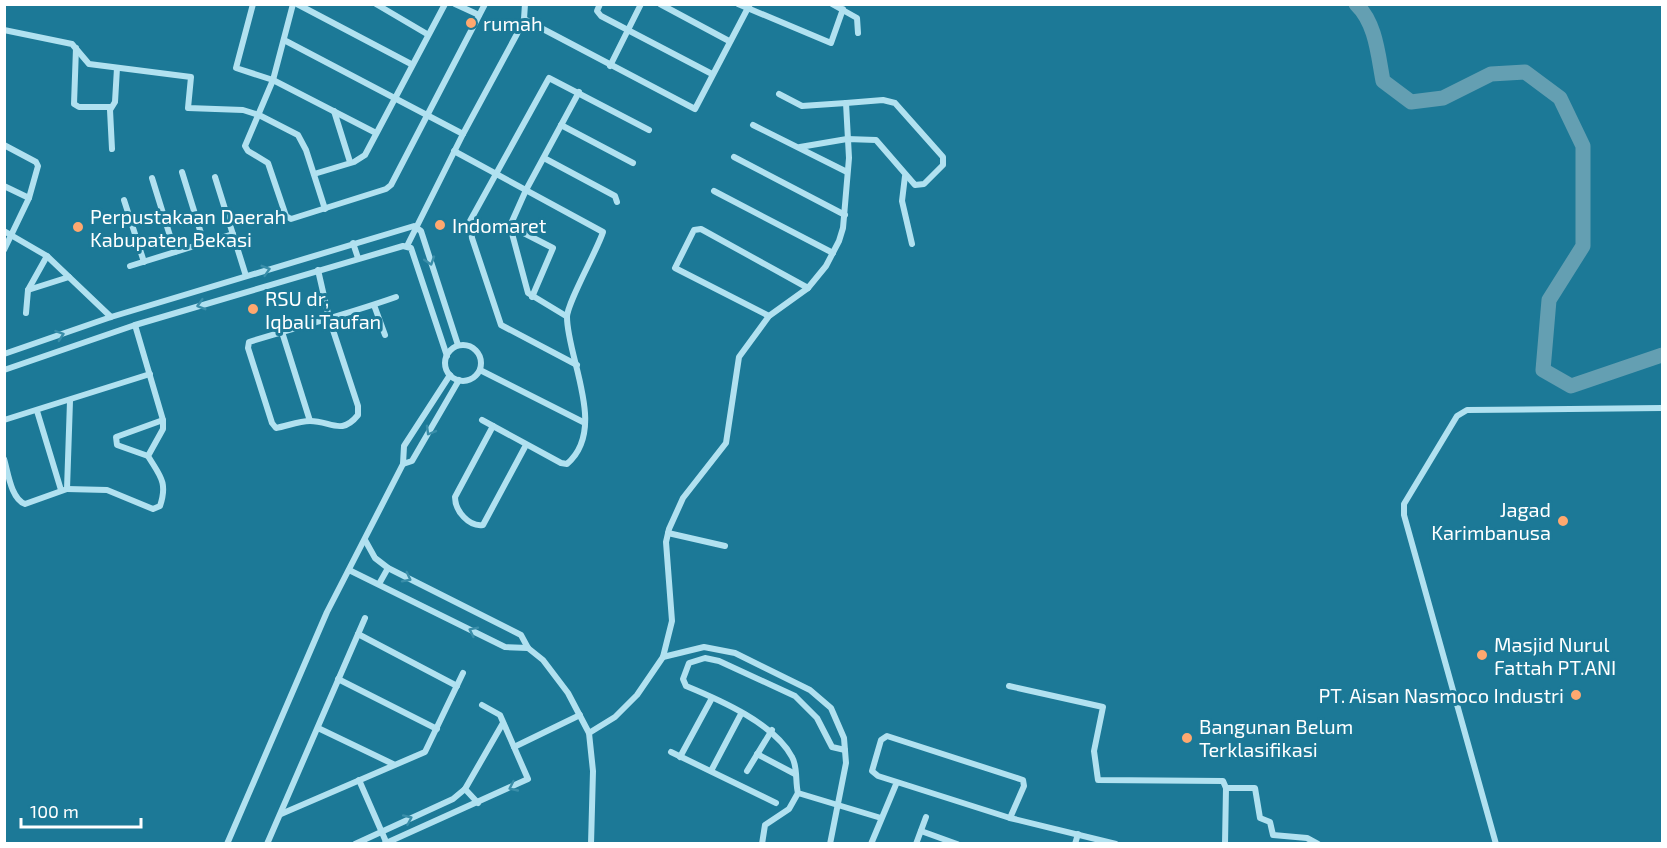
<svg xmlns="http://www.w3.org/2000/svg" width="1667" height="848" viewBox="0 0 1667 848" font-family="'Exo 2',sans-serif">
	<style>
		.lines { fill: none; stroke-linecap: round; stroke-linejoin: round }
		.river { stroke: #649fb2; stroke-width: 15 }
		.street { stroke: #b1e1f0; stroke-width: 6 }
		.oneway { stroke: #3a8ea9 }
		.poi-dot { fill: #ffa86f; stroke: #1c7997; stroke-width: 2 }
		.labels { text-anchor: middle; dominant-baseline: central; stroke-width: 6; stroke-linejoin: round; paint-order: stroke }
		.poi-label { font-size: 20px; fill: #fff; stroke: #1c7997; text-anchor: start }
	</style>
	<rect width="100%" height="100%" fill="#1c7997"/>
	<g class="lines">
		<path class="river" d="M1356 4C1376 23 1378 55 1383 81L1411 102 1443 98 1491 74 1525 72 1560 98 1583 146V246L1549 300 1543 370 1571 386 1662 355"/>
		<g class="street">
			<path d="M253 4 236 68 273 80 376 133"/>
			<path d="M293 4 273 80 245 146 248 151 268 163 286 216 291 219 386 189 391 185 485 4"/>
			<path d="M297 4 411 64"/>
			<path d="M376 4 427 34"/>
			<path d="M455 4 479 15"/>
			<path d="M600 4 597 11 601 16 712 74"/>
			<path d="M660 4 729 41"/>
			<path d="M738 4 831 43 843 9"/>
			<path d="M832 4 857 18 858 33"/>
			<path d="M524 19 695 109 750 4"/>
			<path d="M4 30 72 44 89 64 191 77 188 108 243 110 259 115 298 135 306 150 325 209"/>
			<path d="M284 40 463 134"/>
			<path d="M76 48 74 104 79 107H111"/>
			<path d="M610 66 641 4"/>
			<path d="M334 111 350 162"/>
			<path d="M561 125 633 163"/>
			<path d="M753 125 847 172"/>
			<path d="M4 145 36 162 38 166 29 198 4 250"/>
			<path d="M800 147 847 139 876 140 915 185 924 184 943 165V157L895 103 883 100 846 103"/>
			<path d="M112 149 110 110 115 102 117 68"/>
			<path d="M454 151 603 232C597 251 567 303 567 317 567 358 608 429 567 464L561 463 482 420"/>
			<path d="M734 157 845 215"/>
			<path d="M544 158 615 196 617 202"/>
			<path d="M182 172 204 243"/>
			<path d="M314 174 354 162 365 155 445 4"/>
			<path d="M905 176 902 201 912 244"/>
			<path d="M215 177 246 276"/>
			<path d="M152 178 175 252"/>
			<path d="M4 186 29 198"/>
			<path d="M714 191 833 253"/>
			<path d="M124 200 144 262"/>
			<path d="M510 226 553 248 532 297"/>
			<path d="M4 231 47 256 111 317"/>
			<path d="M353 243 358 258"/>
			<path d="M407 246 463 134 517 34 524 19 525 4"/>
			<path d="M130 266 233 234"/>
			<path d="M318 270 329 318 358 406V415C341 436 331 421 310 421 299 421 287 426 276 428L272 423 248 348 249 342C298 327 348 314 396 297"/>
			<path d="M28 290 69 277"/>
			<path d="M374 305 385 335"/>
			<path d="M26 313 28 290 47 256"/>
			<path d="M566 316 528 293 510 226 526 190 579 92"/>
			<path d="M769 316 675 268 694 230 701 229 808 288"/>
			<path d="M282 332 310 421"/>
			<circle cx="463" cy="363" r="18"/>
			<path d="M4 354 111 317 414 226 421 231 458 345"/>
			<path d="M577 365 501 325 472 238 470 221 549 78 649 130"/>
			<path d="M4 370 135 325 403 246 411 248 447 356"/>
			<path d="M480 370 585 423"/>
			<path d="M450 375 404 446 403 464 412 461 459 380"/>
			<path d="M37 411 61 490"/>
			<path d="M4 420 150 374"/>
			<path d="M493 426 455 497C455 511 469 527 483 525L526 445"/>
			<path d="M148 456 117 445 116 437 163 420"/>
			<path d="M4 459C8 472 11 499 25 504L67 489 70 401"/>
			<path d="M67 489 107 490 153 509 160 506C168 482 160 476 148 456L163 429V420L135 325"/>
			<path d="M668 533 725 546"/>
			<path d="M365 540 375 558 388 568 521 635 528 648 543 660 568 693 589 733 593 771 591 844"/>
			<path d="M349 570 505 647 528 648"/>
			<path d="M379 584 388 568"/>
			<path d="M358 634 457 686"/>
			<path d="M663 657 704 647 735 653 810 690 831 708 844 738 846 763 830 844"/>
			<path d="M338 679 437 729"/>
			<path d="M1009 686 1103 707 1094 751 1098 780 1223 781 1226 788 1225 844"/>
			<path d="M318 728 393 764"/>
			<path d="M589 733 615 717 637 695 663 657 672 621 666 542 669 529 683 498 726 443 739 357 769 316 808 288 826 266 839 241 843 228 849 158 846 103 802 106 779 94"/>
			<path d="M514 747 580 715"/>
			<path d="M845 750 832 747 817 718 795 696 719 661 705 658 689 663 683 679 686 686C720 700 775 724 792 757 798 767 795 782 798 793L881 818"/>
			<path d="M671 752 776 803"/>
			<path d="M757 754 795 774"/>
			<path d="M680 757 712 698"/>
			<path d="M711 771 741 714"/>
			<path d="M747 771 772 730"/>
			<path d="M359 780 387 844"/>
			<path d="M1226 788H1255L1260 818 1270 822 1273 835 1307 838 1318 844"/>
			<path d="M465 789 478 803"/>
			<path d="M281 814 425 752 463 673"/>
			<path d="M1010 818 1116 844"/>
			<path d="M921 831 957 844"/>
			<path d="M227 844 327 612 403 464"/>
			<path d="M267 844 365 618"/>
			<path d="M355 844 453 799 465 789 503 723"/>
			<path d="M384 844 528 779 500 715 482 705"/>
			<path d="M762 844 765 825 789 809 798 793"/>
			<path d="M871 844 897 782 1010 818 1024 786 1023 780 887 736 881 740 872 771 878 776 897 782"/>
			<path d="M916 844 926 817"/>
			<path d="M1075 844 1078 834"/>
			<path d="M1496 844 1404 515V504L1457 416 1467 410 1662 408"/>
		</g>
	</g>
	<defs><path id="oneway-chevron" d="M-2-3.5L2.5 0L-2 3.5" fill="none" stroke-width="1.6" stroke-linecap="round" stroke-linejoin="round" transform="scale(1.5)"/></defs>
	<g class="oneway">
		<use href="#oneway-chevron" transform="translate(430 261) rotate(72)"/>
		<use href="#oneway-chevron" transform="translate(266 270) rotate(-17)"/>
		<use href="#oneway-chevron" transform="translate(201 305) rotate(164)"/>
		<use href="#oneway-chevron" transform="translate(60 335) rotate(-19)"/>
		<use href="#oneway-chevron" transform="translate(430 431) rotate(120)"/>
		<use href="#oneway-chevron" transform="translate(407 578) rotate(27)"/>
		<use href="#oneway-chevron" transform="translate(473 631) rotate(-154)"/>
		<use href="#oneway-chevron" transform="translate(513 787) rotate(155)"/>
		<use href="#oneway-chevron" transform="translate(408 819) rotate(-24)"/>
	</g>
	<g class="poi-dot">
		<circle cx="471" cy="23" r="6"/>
		<circle cx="440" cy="225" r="6"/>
		<circle cx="78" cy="227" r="6"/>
		<circle cx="253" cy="309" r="6"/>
		<circle cx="1563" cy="521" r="6"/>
		<circle cx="1482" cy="655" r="6"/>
		<circle cx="1576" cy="695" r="6"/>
		<circle cx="1187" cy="738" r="6"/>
	</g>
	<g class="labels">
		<g class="poi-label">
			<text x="483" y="23">rumah</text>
			<text x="90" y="216">Perpustakaan Daerah<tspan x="90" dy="23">Kabupaten Bekasi</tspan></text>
			<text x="452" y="225">Indomaret</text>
			<text x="265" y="298">RSU dr,<tspan x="265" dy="23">Iqbali Taufan</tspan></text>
			<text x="1551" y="509" text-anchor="end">Jagad<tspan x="1551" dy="23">Karimbanusa</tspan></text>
			<text x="1494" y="644">Masjid Nurul<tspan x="1494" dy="23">Fattah PT.ANI</tspan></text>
			<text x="1564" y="695" text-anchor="end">PT. Aisan Nasmoco Industri</text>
			<text x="1199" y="726">Bangunan Belum<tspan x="1199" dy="23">Terklasifikasi</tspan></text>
		</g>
	</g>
	<rect width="1667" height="848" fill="none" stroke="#ffffff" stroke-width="12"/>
	<path d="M21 818v9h120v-9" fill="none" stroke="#ffffff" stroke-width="3"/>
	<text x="30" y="818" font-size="18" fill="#ffffff" stroke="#1c7997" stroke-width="4.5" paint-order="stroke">100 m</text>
</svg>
